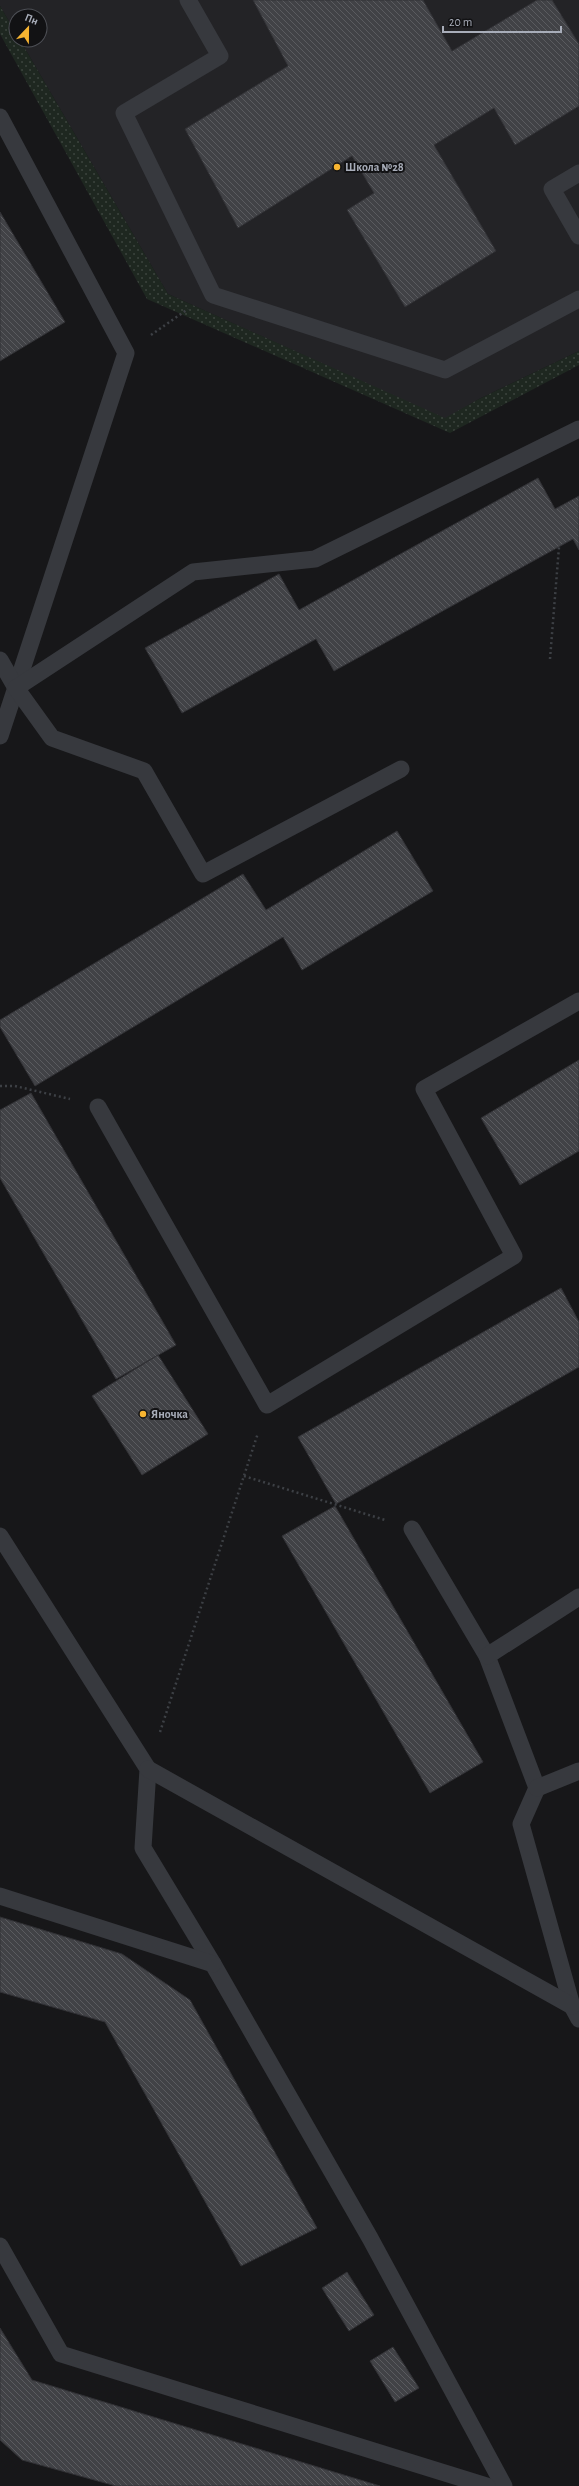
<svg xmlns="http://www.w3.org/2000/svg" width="579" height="2486" viewBox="0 0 579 2486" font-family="'Alegreya Sans',sans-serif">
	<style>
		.built { fill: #232326 }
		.grass { fill: url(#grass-dots) }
		.building { fill: url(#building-back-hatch); stroke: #313135 }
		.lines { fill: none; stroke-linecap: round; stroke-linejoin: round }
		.path { stroke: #3d4045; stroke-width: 2.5; stroke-dasharray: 2 3; stroke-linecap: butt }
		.lane { stroke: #37393e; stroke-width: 17 }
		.poi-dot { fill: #f7b431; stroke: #121214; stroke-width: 1.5 }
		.labels { text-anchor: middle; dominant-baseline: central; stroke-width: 4; stroke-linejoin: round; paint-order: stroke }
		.poi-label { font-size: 12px; font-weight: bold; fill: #a8adb9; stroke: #121214; text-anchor: start }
	</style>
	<defs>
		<pattern id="grass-dots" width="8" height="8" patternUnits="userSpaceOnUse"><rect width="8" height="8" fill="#1e2720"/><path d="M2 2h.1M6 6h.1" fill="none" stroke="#3c443e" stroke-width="1.8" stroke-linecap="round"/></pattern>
		<pattern id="building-back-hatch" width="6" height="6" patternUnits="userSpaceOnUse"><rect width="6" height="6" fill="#414246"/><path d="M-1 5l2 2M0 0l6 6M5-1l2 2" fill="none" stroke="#5a5b5f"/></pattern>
	</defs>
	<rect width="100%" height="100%" fill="#171719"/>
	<path class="built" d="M0 0H579V351L479 399 445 419 168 294 20 40H40V16H16V33L0 6Z"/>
	<path class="grass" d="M0 6 16 33V40H20L168 294 445 418 479 399 579 351V365L450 433 147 299 0 34Z"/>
	<g class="building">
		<path d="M253 0H423L452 51 537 0H552L579 44V106L515 145 494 108 434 145 496 251 405 307 347 210 374 193 352 156 238 228 185 129 288 66Z"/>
		<path d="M0 212 65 322 0 361Z"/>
		<path d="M538 478 555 509 579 496V550L573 539 334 671 316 639 182 713 145 648 279 574 299 610Z"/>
		<path d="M397 831 433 891 302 970 283 937 35 1086 0 1027V1020L243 874 266 910Z"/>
		<path d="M579 1060V1151L520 1185 481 1118Z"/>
		<path d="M31 1093 176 1345 116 1379 0 1178V1110Z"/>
		<path d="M561 1288 579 1322V1367L336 1504 298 1437Z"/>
		<path d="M158 1355 208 1434 142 1475 92 1396Z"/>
		<path d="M335 1506 483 1762 430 1793 282 1536Z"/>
		<path d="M0 1917 122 1954 190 2000 317 2228 241 2266 105 2022 0 1992Z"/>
		<path d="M347 2272 374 2315 349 2331 322 2288Z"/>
		<path d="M0 2328 32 2380 380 2486H116L22 2460 0 2440Z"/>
		<path d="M393 2347 419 2388 395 2402 370 2361Z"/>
	</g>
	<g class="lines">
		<g class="path">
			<path d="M151 335 188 309"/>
			<path d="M550 659 559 547"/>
			<path d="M0 1086H15L70 1099"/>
			<path d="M244 1476 385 1520"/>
			<path d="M160 1732 258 1433"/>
		</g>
		<g class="lane">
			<path d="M188 0 220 56 124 113 213 295 445 370 579 299"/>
			<path d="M0 117 126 353 0 736"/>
			<path d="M579 173 552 189 579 236"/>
			<path d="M0 660 16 688"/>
			<path d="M401 769 203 874 144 771 52 738 16 688 193 572 315 559 579 429"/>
			<path d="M98 1107 267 1405 514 1256 424 1089 579 1001"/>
			<path d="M412 1529 487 1656 537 1788 521 1824 572 2006 579 2019"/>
			<path d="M0 1536 148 1769 143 1848 213 1964 370 2238 504 2486"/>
			<path d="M487 1656 579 1597"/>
			<path d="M148 1769 572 2006"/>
			<path d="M537 1788 579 1771"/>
			<path d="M0 1896 213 1964"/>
			<path d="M0 2246 61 2354 487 2486"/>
		</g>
	</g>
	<g class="poi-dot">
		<circle cx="337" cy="167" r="4"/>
		<circle cx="143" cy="1414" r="4"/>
	</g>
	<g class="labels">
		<g class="poi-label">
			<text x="345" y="167">Школа №28</text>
			<text x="151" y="1414">Яночка</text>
		</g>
	</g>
	<g transform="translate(28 28) rotate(22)"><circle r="19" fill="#121214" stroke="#4e5056"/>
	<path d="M0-3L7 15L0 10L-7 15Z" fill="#f7b431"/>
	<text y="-6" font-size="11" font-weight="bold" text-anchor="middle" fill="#a8adb9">Пн</text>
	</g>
	<path d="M443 26v6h118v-6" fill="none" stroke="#a8adb9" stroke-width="2"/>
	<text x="449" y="26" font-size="12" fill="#a8adb9" stroke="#121214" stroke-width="3" paint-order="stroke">20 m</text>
</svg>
